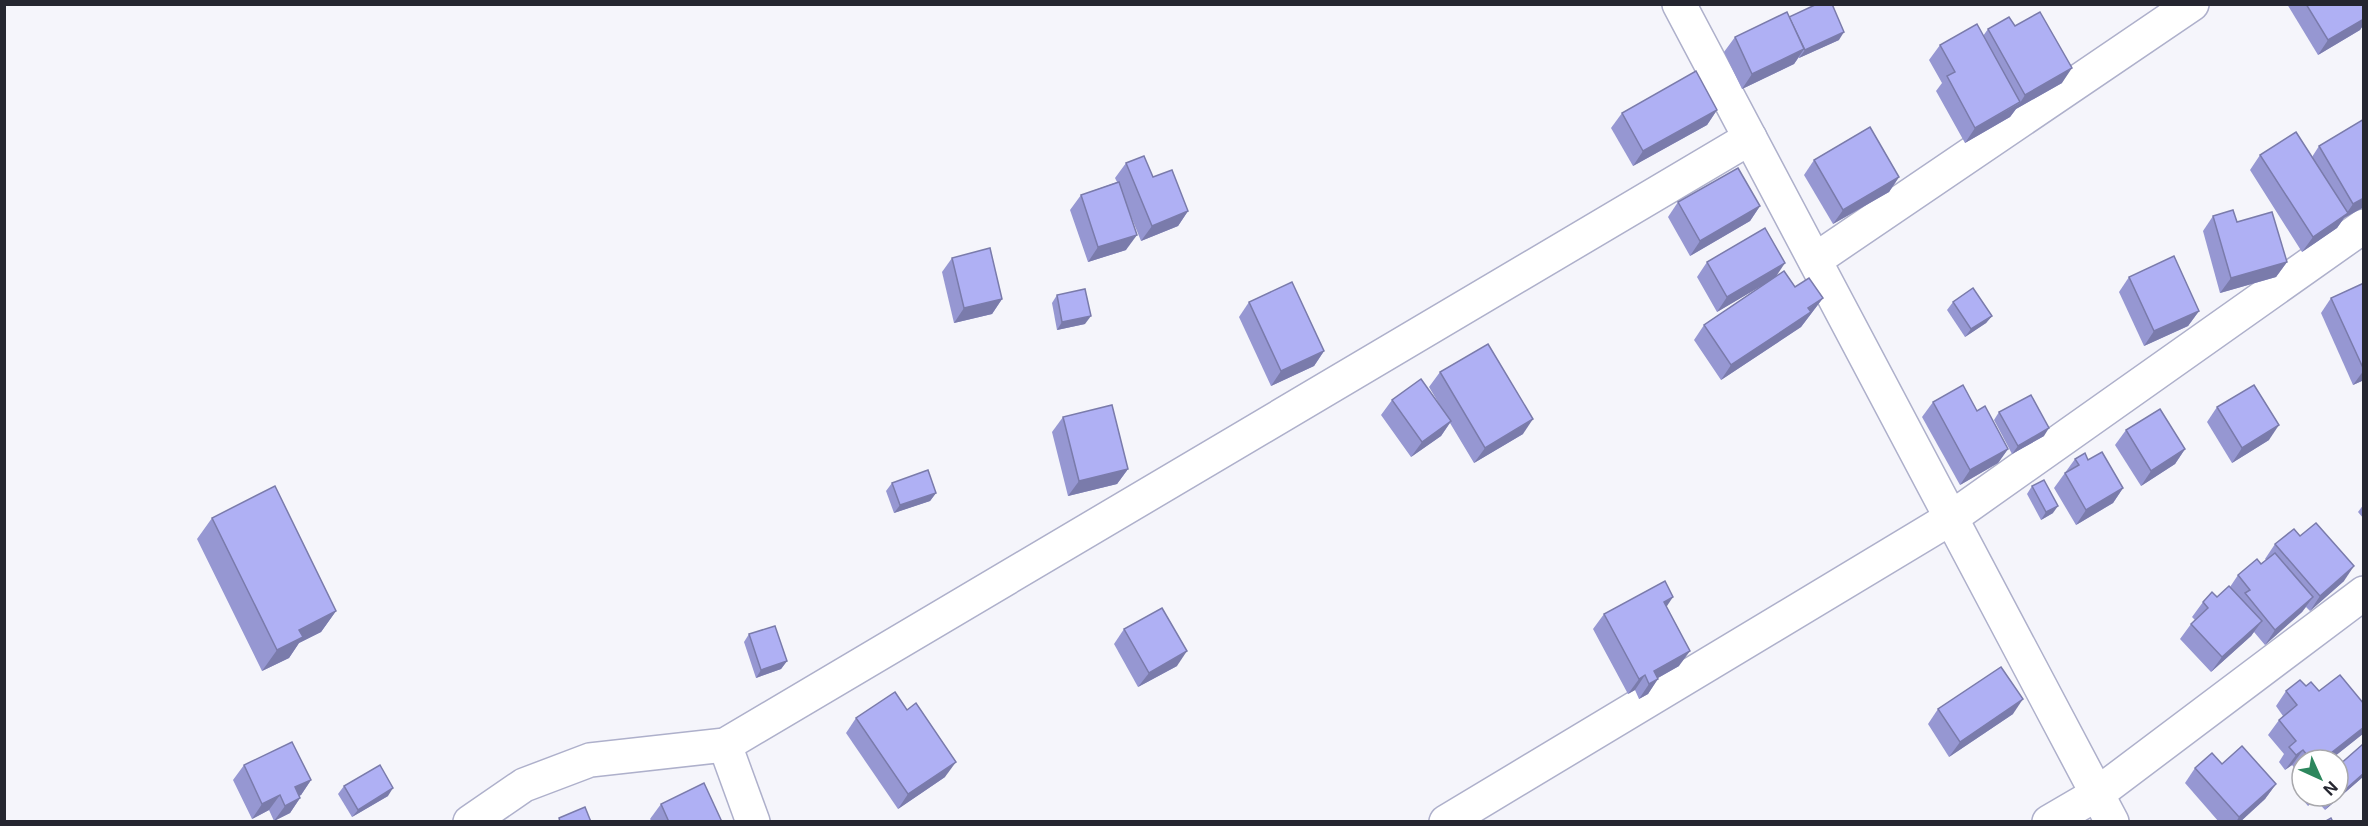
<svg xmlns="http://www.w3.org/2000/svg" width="2368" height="826" viewBox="0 0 2368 826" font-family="Inter,sans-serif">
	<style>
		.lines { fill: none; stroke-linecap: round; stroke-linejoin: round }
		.minor-casing { stroke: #aeb0cb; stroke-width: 36 }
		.minor { stroke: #fff; stroke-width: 33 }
		.wall { fill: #9697d2 }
		.shaded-wall { fill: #7a7bab }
		.building { fill: #afb0f4; stroke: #7a7bab; stroke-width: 1.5 }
	</style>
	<rect width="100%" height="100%" fill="#f5f5fb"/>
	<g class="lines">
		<g class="minor-casing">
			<g id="minor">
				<path d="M1679 4 2112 822"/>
				<path d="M1815 260 2192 4"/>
				<path d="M725 745 753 822"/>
				<path d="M470 822 524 785 590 760 725 745 1750 138"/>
				<path d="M1446 822 1951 518 2364 226"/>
				<path d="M2049 822 2097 794 2364 593"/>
			</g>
		</g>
		<use href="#minor" class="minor"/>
	</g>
	<g class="wall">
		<path d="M2287 4H2364V24L2360 30 2318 55Z"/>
		<path d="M1789 18 1839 40 1799 58V57L1794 64 1742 89 1724 52 1735 37Z"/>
		<path d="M2015 26 2062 83 2016 109 2010 117 1965 143 1936 91 1942 83 1929 60 1940 45 1983 36 1988 29Z"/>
		<path d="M1717 110 1707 125 1633 166 1611 128 1622 113Z"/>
		<path d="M2319 146 2364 207 2344 218 2337 228 2302 252 2250 170 2260 155 2312 157Z"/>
		<path d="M1814 160 1899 177 1889 192 1833 224 1804 175Z"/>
		<path d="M1126 163 1153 177 1188 211 1178 226 1141 241 1128 209 1126 250 1088 262 1070 210 1081 195 1117 182 1115 178Z"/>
		<path d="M1678 202 1760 206 1750 221 1690 256 1668 217Z"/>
		<path d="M2213 216 2237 222 2287 262 2276 277 2220 293 2203 231Z"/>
		<path d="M952 258 1002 299 992 314 954 323 942 272Z"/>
		<path d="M1707 262 1775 277 1795 287 1823 298 1801 327 1721 380 1694 340 1704 325 1770 280 1717 312 1697 277Z"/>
		<path d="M2129 277 2199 311 2188 326 2144 346 2119 292Z"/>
		<path d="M2364 283V380L2353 385 2321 313 2331 298Z"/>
		<path d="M1057 295 1085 324 1057 330 1052 303Z"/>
		<path d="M1249 302 1324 351 1314 366 1271 386 1239 317Z"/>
		<path d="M1953 302 1992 316 1986 323 1965 337 1947 310Z"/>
		<path d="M1440 372 1523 434 1474 463 1450 423 1441 436 1411 457 1381 415 1392 400 1441 407 1429 387Z"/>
		<path d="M1933 402 1977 411 2008 449 1998 463 1960 485 1922 417Z"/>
		<path d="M2217 407 2269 440 2232 463 2207 422Z"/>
		<path d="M1999 412 2044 436 2012 454 1994 420Z"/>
		<path d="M1063 417 1128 469 1117 484 1068 496 1052 432Z"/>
		<path d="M2126 430 2185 449 2175 464 2141 486 2115 445Z"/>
		<path d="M2075 459 2088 460 2123 488 2113 503 2076 525 2054 488Z"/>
		<path d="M892 483 936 493 930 501 894 513 886 491Z"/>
		<path d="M2032 486 2053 513 2041 520 2027 494Z"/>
		<path d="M2364 504V519L2358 512Z"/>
		<path d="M212 518 336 611 321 632 299 643 289 658 262 671 197 539Z"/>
		<path d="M2275 544 2344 581 2310 611 2306 607 2302 612 2265 645 2254 632 2251 636 2211 672 2180 639 2191 624 2195 620 2192 617 2203 602 2217 597 2230 587 2238 575 2261 564 2266 560 2265 559Z"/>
		<path d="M1666 607 1679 666 1658 678 1648 694 1639 699 1635 690 1628 694 1593 629 1604 614Z"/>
		<path d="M1124 629 1177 666 1138 687 1114 644Z"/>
		<path d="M749 634 787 661 781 669 756 678 744 642Z"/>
		<path d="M2306 686 2319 691 2364 704V733L2330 760H2302V777L2292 765 2285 770 2279 762 2284 754 2268 735 2279 720 2283 716 2276 706 2286 691Z"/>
		<path d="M1938 709 2013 714 1949 757 1928 724Z"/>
		<path d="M856 718 945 777 898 809 846 733Z"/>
		<path d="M2364 743V776L2325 810 2315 799 2308 806 2303 800 2306 796H2338V766Z"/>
		<path d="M2222 764 2276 784 2265 799 2240 822H2219L2185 783 2195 768Z"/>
		<path d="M244 765 311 780 301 795 299 796 300 798 290 813 274 821 269 810 252 819 233 780Z"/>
		<path d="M344 786 388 796 352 817 338 794Z"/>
		<path d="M661 804 722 822H652L650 819Z"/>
	</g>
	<g class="shaded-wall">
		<path d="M2364 19V24L2360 30 2318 55 2328 40Z"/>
		<path d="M1844 32 1839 40 1799 58 1805 50Z"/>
		<path d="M1804 49 1794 64 1742 89 1752 74Z"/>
		<path d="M2072 68 2062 83 2016 109 2010 117 1965 143 1975 128 2020 103 2025 95Z"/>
		<path d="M1717 110 1707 125 1633 166 1643 151Z"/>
		<path d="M1899 177 1889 192 1833 224 1843 210Z"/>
		<path d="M2364 198V207L2344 218 2337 228 2302 252 2313 237 2346 214 2353 204Z"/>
		<path d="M1760 206 1750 221 1690 256 1700 241Z"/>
		<path d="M1188 211 1178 226 1141 241 1152 226Z"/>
		<path d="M1137 235 1126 250 1088 262 1098 247Z"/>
		<path d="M2287 262 2276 277 2220 293 2231 278Z"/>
		<path d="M1785 263 1775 278 1717 312 1727 297Z"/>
		<path d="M1823 298 1801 327 1721 380 1731 365Z"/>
		<path d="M1002 299 992 314 954 323 964 308Z"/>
		<path d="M2199 311 2188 326 2144 346 2154 331Z"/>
		<path d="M1091 316 1085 324 1057 330 1062 322Z"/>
		<path d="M1992 316 1986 323 1965 337 1971 329Z"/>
		<path d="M1324 351 1314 366 1271 386 1281 371Z"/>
		<path d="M2364 370V380L2353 385Z"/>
		<path d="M1533 419 1523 434 1474 463 1485 448Z"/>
		<path d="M1451 421 1441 436 1411 457 1422 442Z"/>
		<path d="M2279 425 2269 440 2232 463 2242 448Z"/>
		<path d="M2049 428 2044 436 2012 454 2018 446Z"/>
		<path d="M2008 449 1998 463 1960 485 1970 470Z"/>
		<path d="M2185 449 2175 464 2141 486 2151 471Z"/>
		<path d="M1128 469 1117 484 1068 496 1079 481Z"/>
		<path d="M2123 488 2113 503 2076 525 2086 510Z"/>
		<path d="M936 493 930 501 894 513 900 505Z"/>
		<path d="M2058 506 2053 513 2041 520 2046 512Z"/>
		<path d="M2354 566 2344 581 2310 611 2320 596Z"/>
		<path d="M1673 597 1663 612 1664 602Z"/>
		<path d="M2313 597 2302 612 2265 645 2275 630Z"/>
		<path d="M336 611 321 632 299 643 289 658 262 671 277 650 299 630Z"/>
		<path d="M2262 621 2251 636 2211 672 2222 657Z"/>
		<path d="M1187 651 1177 666 1138 687 1149 673Z"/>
		<path d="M1690 651 1679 666 1649 683 1654 671Z"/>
		<path d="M787 661 781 669 756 678 761 670Z"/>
		<path d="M1645 675 1635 690 1628 694 1639 679Z"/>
		<path d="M1658 679 1648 694 1639 699 1649 684Z"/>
		<path d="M2023 699 2013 714 1949 757 1960 742Z"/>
		<path d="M2364 727V733L2330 760H2322Z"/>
		<path d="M2303 750 2292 765 2285 770 2296 755Z"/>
		<path d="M956 762 945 777 898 809 908 794Z"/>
		<path d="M2364 773V776L2325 810 2331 803Z"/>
		<path d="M311 780 301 795 284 802 295 787Z"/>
		<path d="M2276 784 2265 799 2240 822H2236L2239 817Z"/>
		<path d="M393 788 388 796 352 817 358 810Z"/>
		<path d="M280 795 269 810 252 819 262 804Z"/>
		<path d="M2315 796H2317L2308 806 2313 798Z"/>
		<path d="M300 798 290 813 274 821 285 806Z"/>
	</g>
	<g class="building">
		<path d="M1817 4H1832L1844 32 1805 50 1789 17Z"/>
		<path d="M2306 4H2364V19L2328 40Z"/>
		<path d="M1787 12 1804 49 1752 74 1735 37Z"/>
		<path d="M2040 12 2072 68 2025 95 1988 29 2009 17 2015 26Z"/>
		<path d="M1977 24 2020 102 1975 128 1947 76 1955 72 1940 45Z"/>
		<path d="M1696 71 1717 110 1643 151 1622 113Z"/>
		<path d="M2364 119V198L2353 204 2319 146Z"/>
		<path d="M1870 127 1899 177 1843 210 1814 160Z"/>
		<path d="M2296 132 2348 213 2313 237 2260 155Z"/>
		<path d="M1144 156 1153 177 1172 170 1188 211 1152 226 1126 163Z"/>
		<path d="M1738 168 1760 206 1700 241 1678 202Z"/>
		<path d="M1119 182 1137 235 1098 247 1081 195Z"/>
		<path d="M2233 210 2237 222 2272 212 2287 262 2231 278 2213 216Z"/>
		<path d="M1765 228 1785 263 1727 297 1707 262Z"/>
		<path d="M990 248 1002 299 964 308 952 258Z"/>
		<path d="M2174 256 2199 311 2154 331 2129 277Z"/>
		<path d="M1784 271 1795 287 1809 278 1823 298 1808 308 1811 312 1731 365 1704 325Z"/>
		<path d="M1292 282 1324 351 1281 371 1249 302Z"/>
		<path d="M2364 283V370L2331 298Z"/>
		<path d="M1973 288 1992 316 1971 329 1953 302Z"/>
		<path d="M1085 289 1091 316 1062 322 1057 295Z"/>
		<path d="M1488 344 1533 419 1485 448 1440 372Z"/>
		<path d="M1421 379 1451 421 1422 442 1392 400Z"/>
		<path d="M1963 385 1977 411 1985 406 2008 449 1970 470 1933 402Z"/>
		<path d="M2254 385 2279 425 2242 448 2217 407Z"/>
		<path d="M2031 395 2049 428 2018 446 1999 412Z"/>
		<path d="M1112 405 1128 469 1079 481 1063 417Z"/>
		<path d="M2160 409 2185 449 2151 471 2126 430Z"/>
		<path d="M2102 452 2123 488 2086 510 2065 473 2079 465 2075 459 2085 453 2088 460Z"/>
		<path d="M928 470 936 493 900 505 892 483Z"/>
		<path d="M2044 480 2058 506 2046 512 2032 486Z"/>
		<path d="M275 486 336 611 299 630 303 637 277 650 212 518Z"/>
		<path d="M2316 523 2354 566 2320 596 2275 544 2294 529 2300 536Z"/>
		<path d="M2275 553 2313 597 2275 630 2245 593 2250 590 2238 575 2257 559 2261 564Z"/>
		<path d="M1665 581 1673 597 1664 602 1690 651 1654 671 1658 679 1649 684 1645 675 1639 679 1604 614Z"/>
		<path d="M2229 586 2262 621 2222 657 2191 624 2208 608 2203 602 2212 592 2217 597Z"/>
		<path d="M1162 608 1187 651 1149 673 1124 629Z"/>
		<path d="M775 626 787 661 761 670 749 634Z"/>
		<path d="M2001 667 2023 699 1960 742 1938 709Z"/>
		<path d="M2340 675 2364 704V727L2322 760H2311L2303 750 2296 755 2289 747 2296 741 2279 720 2297 705 2286 691 2300 680 2306 686 2311 682 2319 691Z"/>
		<path d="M895 692 907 710 916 703 956 762 908 794 856 718Z"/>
		<path d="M292 742 311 780 295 787 300 798 285 806 280 795 262 804 244 765Z"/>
		<path d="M2363 744 2364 773 2338 796V766Z"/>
		<path d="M2242 746 2276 784 2239 817 2195 768 2212 753 2222 764Z"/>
		<path d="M380 765 393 788 358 810 344 786Z"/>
		<path d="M704 783 722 822H669L661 804Z"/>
		<path d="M2325 796H2338L2331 803Z"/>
		<path d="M585 807 591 822H560L559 818Z"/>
		<path d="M2331 818 2333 822H2324Z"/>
	</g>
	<rect width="2368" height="826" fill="none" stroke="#252630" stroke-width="12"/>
	<g transform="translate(2320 778) rotate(135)"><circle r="28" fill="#ffffff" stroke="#a8a8ac" stroke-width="1.5"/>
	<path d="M0-4.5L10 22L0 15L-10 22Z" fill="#2d875d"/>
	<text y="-9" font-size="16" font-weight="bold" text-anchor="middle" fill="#252630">N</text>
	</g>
</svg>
